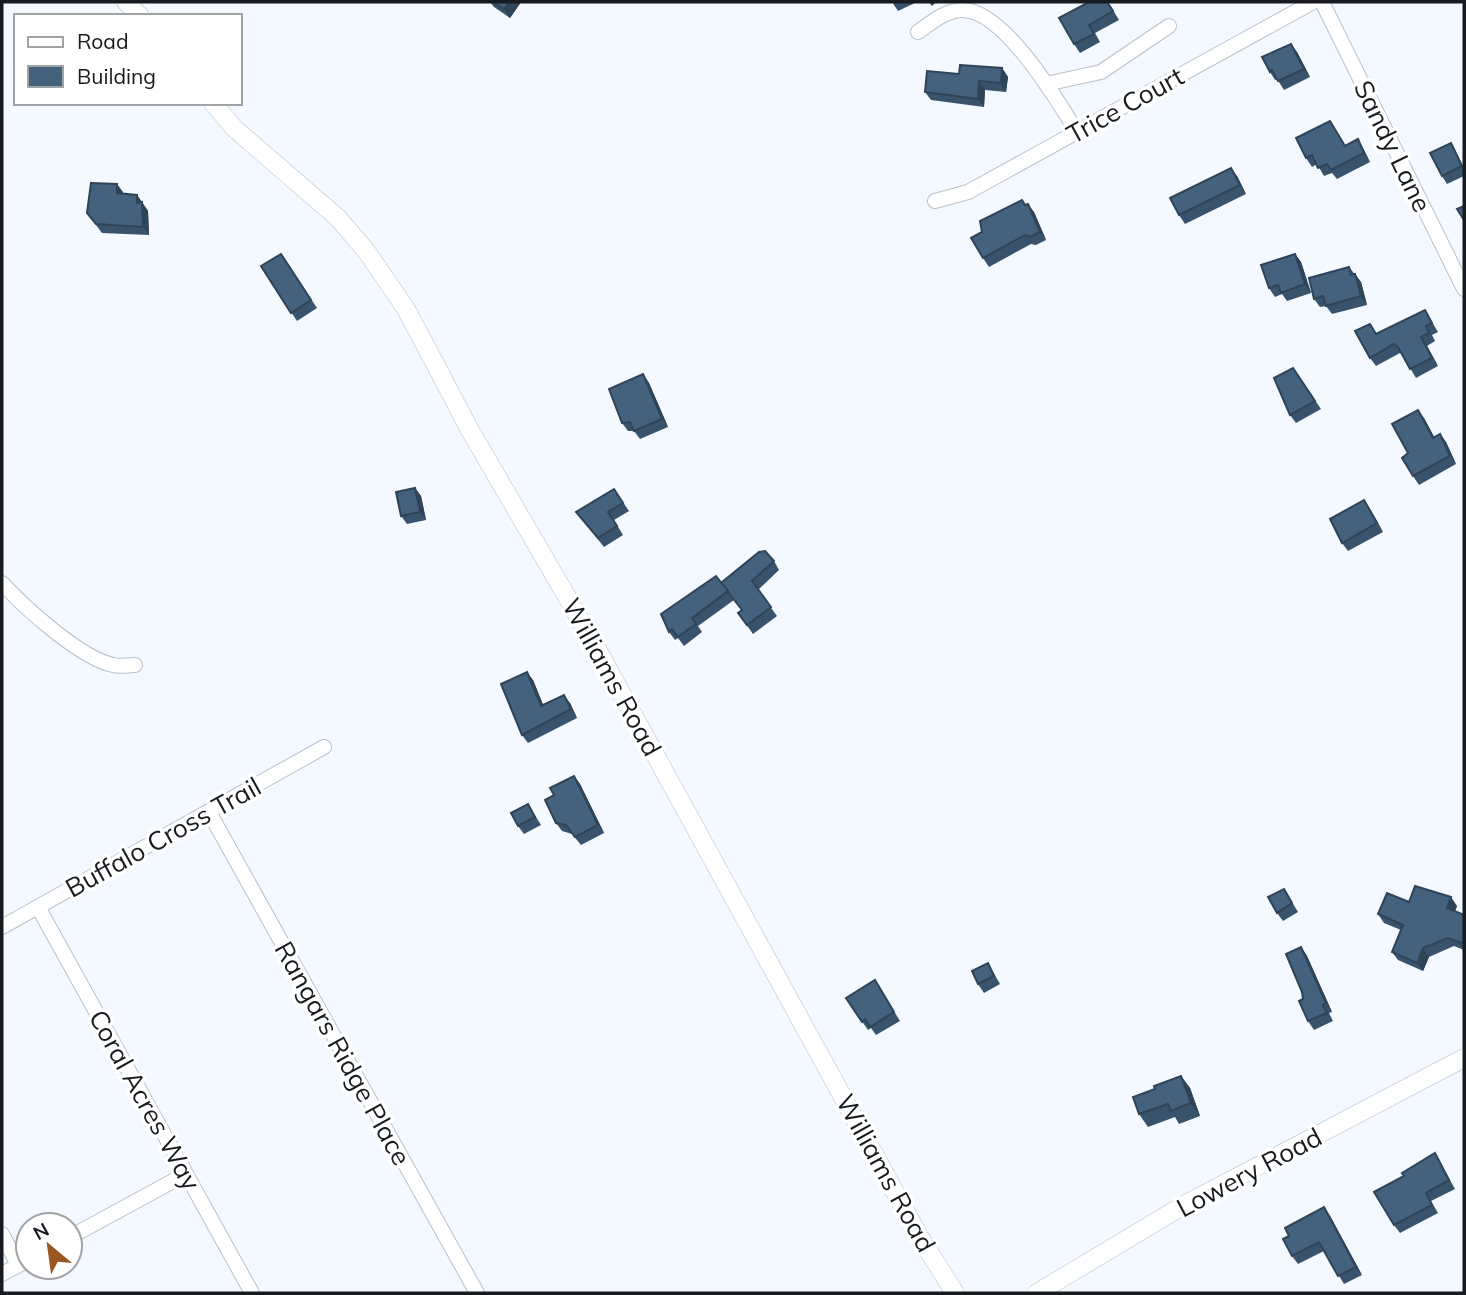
<svg xmlns="http://www.w3.org/2000/svg" width="1466" height="1295" viewBox="0 0 1466 1295" font-family="Mulish,sans-serif">
	<style>
		.lines { fill: none; stroke-linecap: round; stroke-linejoin: round }
		.minor-casing { stroke: #b8c1ca; stroke-width: 16 }
		.tertiary-casing { stroke: #b8c1ca; stroke-width: 19 }
		.minor { stroke: #fff; stroke-width: 14 }
		.tertiary { stroke: #fff; stroke-width: 18 }
		.wall { fill: #3a536c }
		.shaded-wall { fill: #304458 }
		.building { fill: #44617e; stroke: #304458; stroke-width: 2 }
		.labels { text-anchor: middle; dominant-baseline: central; stroke-width: 7; stroke-linejoin: round; paint-order: stroke }
		.street-label { font-size: 26px; fill: #171a1e; stroke: #fff }
	</style>
	<rect width="100%" height="100%" fill="#f3f9ff"/>
	<g class="lines">
		<g class="minor-casing">
			<g id="minor">
				<path d="M1322 2 1464 289"/>
				<path d="M918 32C931 23 944 11 961 10 1003 8 1057 100 1077 132"/>
				<path d="M1046 84 1101 72 1169 26"/>
				<path d="M935 201 968 192 1313 2"/>
				<path d="M2 583C24 607 80 658 113 665 119 667 128 665 135 665"/>
				<path d="M209 812 477 1293"/>
				<path d="M38 907 252 1293"/>
				<path d="M2 927 324 747"/>
				<path d="M2 1234 18 1265"/>
				<path d="M70 1237 186 1174"/>
				<path d="M2 1274 28 1260"/>
			</g>
		</g>
		<g class="tertiary-casing">
			<g id="tertiary">
				<path d="M126 2 140 16"/>
				<path d="M213 103 234 128 338 218 367 252 406 309 471 432 595 645 919 1236 955 1293"/>
				<path d="M1037 1293 1184 1205 1464 1058"/>
			</g>
		</g>
		<use href="#minor" class="minor"/>
		<use href="#tertiary" class="tertiary"/>
	</g>
	<g class="wall">
		<path d="M490 2H521L510 18 494 7Z"/>
		<path d="M892 2H917L898 11Z"/>
		<path d="M1089 2H1108L1119 20 1095 33 1100 42 1080 53 1074 44Z"/>
		<path d="M1297 52 1310 77 1284 90 1277 79 1275 80 1270 72Z"/>
		<path d="M1002 68 1008 77 1006 92 985 90 984 107 931 100 925 92 959 74Z"/>
		<path d="M1330 121 1345 146 1358 139 1363 148 1370 162 1337 179 1332 173 1324 176 1317 164 1312 167 1306 158Z"/>
		<path d="M1451 143 1456 152 1464 168V176L1447 184 1442 176Z"/>
		<path d="M1237 176 1246 194 1185 224 1179 215Z"/>
		<path d="M117 184 123 194 137 195 148 211 149 235 102 233 87 213Z"/>
		<path d="M1025 205 1034 212 1046 240 1036 245 1031 244 989 267 983 258Z"/>
		<path d="M281 254 317 308 297 321 261 266Z"/>
		<path d="M1295 254 1301 262 1311 293 1287 301 1282 294 1275 297 1269 288Z"/>
		<path d="M1349 267 1361 282 1367 305 1332 314 1326 306 1320 307 1314 299Z"/>
		<path d="M1425 310 1438 332 1432 335 1435 341 1427 346 1438 366 1416 378 1402 354 1400 353 1376 366 1370 358 1377 333Z"/>
		<path d="M1293 368 1321 409 1296 423 1290 415Z"/>
		<path d="M643 374 649 383 668 427 640 439 634 431H628L622 423Z"/>
		<path d="M1424 418 1434 437 1440 434 1446 442 1456 464 1419 485 1413 476 1408 453Z"/>
		<path d="M415 488 421 496 426 520 407 524 401 516Z"/>
		<path d="M614 489 629 511 614 520 623 535 604 547 576 512Z"/>
		<path d="M1370 509 1383 532 1348 551 1342 543Z"/>
		<path d="M774 561 779 570 758 590 777 616 753 634 738 613 742 610 728 592 734 600 698 626 702 632 684 646 678 638 675 640 669 632 727 590Z"/>
		<path d="M533 680 543 705 570 703 577 718 528 743 522 735Z"/>
		<path d="M574 776 580 784 604 833 581 845 572 834 562 831 556 823 554 795Z"/>
		<path d="M528 804 541 825 524 834 518 826Z"/>
		<path d="M1284 889 1298 912 1283 921 1277 913Z"/>
		<path d="M1409 902 1457 906 1455 911 1464 915V950L1454 946 1429 957 1423 971 1398 960 1392 952 1401 930 1384 923 1378 914Z"/>
		<path d="M1301 947 1307 956 1332 1012 1329 1013 1333 1021 1314 1030 1308 1021 1303 999Z"/>
		<path d="M988 963 1000 984 984 993 978 984Z"/>
		<path d="M875 980 900 1021 876 1035 871 1028 868 1030 846 998Z"/>
		<path d="M1181 1076 1190 1088 1200 1116 1179 1124 1175 1117 1148 1127 1139 1114 1155 1089Z"/>
		<path d="M1435 1153 1455 1189 1431 1201 1438 1213 1400 1233 1394 1225 1404 1176Z"/>
		<path d="M1324 1207 1330 1216 1362 1275 1344 1284 1324 1251 1298 1264 1292 1256 1289 1236Z"/>
	</g>
	<g class="shaded-wall">
		<path d="M509 2H521L510 18 504 9Z"/>
		<path d="M929 2H936L932 6Z"/>
		<path d="M1291 44 1297 52 1310 77 1304 69Z"/>
		<path d="M1002 68 1008 77 1006 92 1001 83Z"/>
		<path d="M979 81 985 90 984 107 978 99Z"/>
		<path d="M1358 139 1363 148 1370 162 1364 153Z"/>
		<path d="M1231 168 1237 176 1246 194 1240 185Z"/>
		<path d="M117 184 123 192V202L117 193Z"/>
		<path d="M137 195 148 211 149 235 143 227 137 203Z"/>
		<path d="M1028 204 1034 212 1046 240 1040 232Z"/>
		<path d="M1295 254 1301 262 1311 293 1305 284Z"/>
		<path d="M1355 274 1361 282 1367 305 1361 296Z"/>
		<path d="M1421 337 1427 346 1438 366 1432 358Z"/>
		<path d="M643 374 649 383 668 427 662 419Z"/>
		<path d="M1418 410 1424 418 1439 446 1433 438Z"/>
		<path d="M1440 434 1446 442 1456 464 1450 456Z"/>
		<path d="M415 488 421 496 426 520 420 512Z"/>
		<path d="M1364 500 1370 509 1383 532 1377 523Z"/>
		<path d="M527 672 533 680 547 714 541 706Z"/>
		<path d="M564 695 570 703 577 718 571 709Z"/>
		<path d="M574 776 580 784 604 833 598 825Z"/>
		<path d="M1451 897 1457 906 1453 916 1447 908Z"/>
		<path d="M1301 947 1307 956 1332 1012 1326 1003Z"/>
		<path d="M1423 948 1429 957 1423 971 1417 963Z"/>
		<path d="M1181 1076 1190 1088 1200 1116 1191 1103Z"/>
		<path d="M1324 1207 1330 1216 1362 1275 1356 1267Z"/>
	</g>
	<g class="building">
		<path d="M493 2H509L504 9Z"/>
		<path d="M1089 2H1107L1113 11 1089 25 1094 34 1074 44 1059 18Z"/>
		<path d="M1291 44 1304 69 1278 81 1272 70 1270 72 1262 57Z"/>
		<path d="M960 65 1002 68 1001 83 979 81 978 99 925 92 927 71 959 74Z"/>
		<path d="M1330 121 1345 146 1358 139 1364 153 1331 170 1327 164 1318 168 1312 155 1306 158 1296 138Z"/>
		<path d="M1451 143 1462 166 1442 176 1430 153Z"/>
		<path d="M1231 168 1240 185 1179 215 1170 198Z"/>
		<path d="M91 183 117 184V193L137 195V203L142 202 143 227 96 224 87 213Z"/>
		<path d="M1022 200 1025 205 1028 204 1040 232 1030 237 1025 235 983 258 971 238 982 232 980 221Z"/>
		<path d="M1464 206V220L1457 209Z"/>
		<path d="M281 254 311 300 291 313 261 266Z"/>
		<path d="M1295 254 1305 284 1281 293 1278 285 1269 288 1261 265Z"/>
		<path d="M1349 267 1351 275 1355 274 1361 296 1326 306 1323 296 1314 299 1309 278Z"/>
		<path d="M1425 310 1432 323 1426 326 1429 333 1421 337 1432 358 1410 369 1398 347 1394 344 1370 358 1355 331 1370 324 1376 334Z"/>
		<path d="M1293 368 1315 401 1290 415 1274 378Z"/>
		<path d="M643 374 662 419 634 431 630 422 622 423 609 389Z"/>
		<path d="M1418 410 1433 438 1440 434 1450 456 1413 476 1402 458 1408 453 1392 424Z"/>
		<path d="M415 488 420 512 401 516 396 492Z"/>
		<path d="M614 489 623 503 608 512 617 526 598 538 576 512Z"/>
		<path d="M1364 500 1377 523 1342 543 1330 519Z"/>
		<path d="M765 551 774 561 752 581 771 607 747 625 738 613 742 610 721 583 759 552Z"/>
		<path d="M716 576 728 591 692 618 696 624 678 637 672 629 669 632 661 614Z"/>
		<path d="M527 672 541 706 564 695 571 709 522 735 501 684Z"/>
		<path d="M574 776 598 825 575 837 566 825 556 823 545 800 554 795 550 788Z"/>
		<path d="M528 804 535 817 518 826 511 813Z"/>
		<path d="M1415 886 1451 897 1447 908 1464 915V944L1448 938 1423 948 1417 963 1392 952 1403 925 1378 914 1387 893 1409 902Z"/>
		<path d="M1284 889 1292 903 1277 913 1268 897Z"/>
		<path d="M1301 947 1326 1003 1323 1005 1327 1013 1308 1021 1299 1001 1303 999 1302 992 1286 954Z"/>
		<path d="M988 963 994 976 978 984 972 971Z"/>
		<path d="M875 980 894 1012 870 1027 865 1019 862 1022 846 998Z"/>
		<path d="M1181 1076 1191 1103 1171 1111 1168 1104 1139 1114 1133 1097 1155 1089 1154 1086Z"/>
		<path d="M1435 1153 1449 1180 1426 1193 1432 1205 1394 1225 1374 1192 1404 1176 1402 1173Z"/>
		<path d="M1324 1207 1356 1267 1338 1276 1319 1242 1292 1256 1283 1239 1289 1236 1285 1228Z"/>
	</g>
	<g class="labels">
		<g class="street-label">
			<text transform="translate(1125 105) rotate(-29)">Trice Court</text>
			<text transform="translate(1393 146) rotate(64)">Sandy Lane</text>
			<text transform="translate(612 677) rotate(61)">Williams Road</text>
			<text transform="translate(163 837) rotate(-29)">Buffalo Cross Trail</text>
			<text transform="translate(343 1053) rotate(61)">Rangars Ridge Place</text>
			<text transform="translate(145 1100) rotate(61)">Coral Acres Way</text>
			<text transform="translate(1249 1172) rotate(-28)">Lowery Road</text>
			<text transform="translate(886 1173) rotate(61)">Williams Road</text>
		</g>
	</g>
	<rect width="1466" height="1295" fill="none" stroke="#171a1e" stroke-width="7"/>
	<rect x="14" y="14" width="228" height="91" fill="#ffffff" stroke="#a2a3a5" stroke-width="2"/>
	<rect x="28" y="37" width="35" height="10" fill="#ffffff" stroke="#a2a3a5" stroke-width="2"/>
	<text x="77" y="49" font-size="21" fill="#171a1e">Road</text>
	<rect x="28" y="66" width="35" height="21" fill="#44617e" stroke="#a2a3a5" stroke-width="2"/>
	<text x="77" y="84" font-size="21" fill="#171a1e">Building</text>
	<g transform="translate(49 1246) rotate(331)"><circle r="33" fill="#ffffff" stroke="#a2a3a5" stroke-width="2"/>
	<path d="M0-5L12 26L0 18L-12 26Z" fill="#995724"/>
	<text y="-10" font-size="19" font-weight="bold" text-anchor="middle" fill="#171a1e">N</text>
	</g>
</svg>
